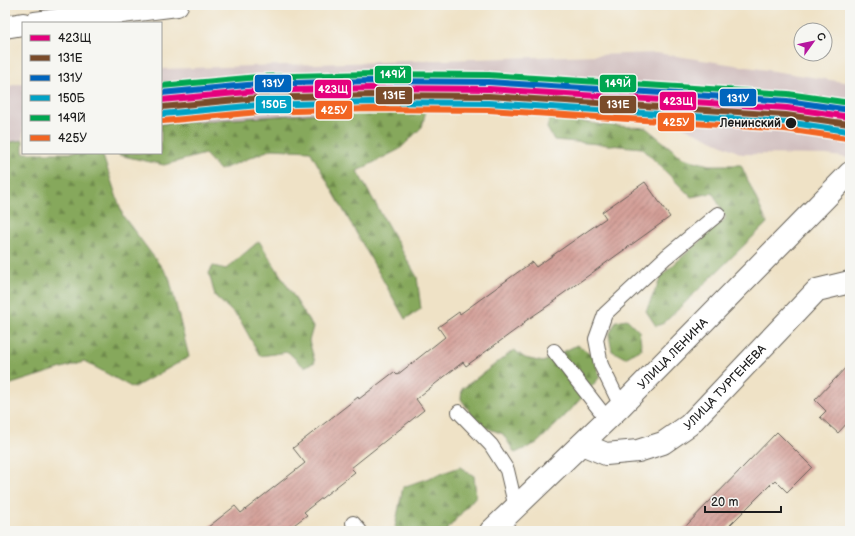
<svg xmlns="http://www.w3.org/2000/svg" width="855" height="536" viewBox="0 0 855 536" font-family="'Balsamiq Sans',sans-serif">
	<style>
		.railway { fill: #d1bfbf }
		.forest { fill: url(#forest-firs); stroke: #51623c }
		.building { fill: url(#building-hatch) }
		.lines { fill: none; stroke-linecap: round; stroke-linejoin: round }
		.lane-casing { stroke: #666158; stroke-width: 16 }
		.street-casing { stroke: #666158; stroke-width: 24 }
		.primary-casing { stroke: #666158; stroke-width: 24 }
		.lane { stroke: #fff; stroke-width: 14 }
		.street { stroke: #fff; stroke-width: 22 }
		.primary { stroke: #fff; stroke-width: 22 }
		.rail-1-casing { stroke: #f6f6f2; stroke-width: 9 }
		.rail-2-casing { stroke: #f6f6f2; stroke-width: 9 }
		.rail-3-casing { stroke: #f6f6f2; stroke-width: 9 }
		.rail-4-casing { stroke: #f6f6f2; stroke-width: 9 }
		.rail-5-casing { stroke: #f6f6f2; stroke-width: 9 }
		.rail-6-casing { stroke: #f6f6f2; stroke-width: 9 }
		.rail-1 { stroke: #e5007d; stroke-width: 6 }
		.rail-2 { stroke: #7a4b2a; stroke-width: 6 }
		.rail-3 { stroke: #0065bd; stroke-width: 6 }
		.rail-4 { stroke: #01a2c5; stroke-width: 6 }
		.rail-5 { stroke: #00a651; stroke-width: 6 }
		.rail-6 { stroke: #f26522; stroke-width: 6 }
		.stop-dot { fill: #1c1c1c; stroke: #f6f6f2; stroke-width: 1.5 }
		.labels { text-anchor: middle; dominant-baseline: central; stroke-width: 3; stroke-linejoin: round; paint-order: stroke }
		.stop-label { font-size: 12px; font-weight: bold; fill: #1c1c1c; stroke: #f6f6f2; text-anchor: end }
		.street-label { font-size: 12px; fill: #1c1c1c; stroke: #f6f6f2 }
		.line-badge { stroke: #f6f6f2; stroke-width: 1.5 }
		.badge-label { font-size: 11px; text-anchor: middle; font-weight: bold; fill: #fff }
	</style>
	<defs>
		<pattern id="forest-firs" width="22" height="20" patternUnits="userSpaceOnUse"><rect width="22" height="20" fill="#86a85c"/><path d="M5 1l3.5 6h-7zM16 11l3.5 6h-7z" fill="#6d884b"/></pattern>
		<pattern id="building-hatch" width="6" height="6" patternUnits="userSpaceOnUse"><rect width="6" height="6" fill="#d39e96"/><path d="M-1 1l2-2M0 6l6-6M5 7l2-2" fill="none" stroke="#aa807a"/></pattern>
	</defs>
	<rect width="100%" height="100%" fill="#f6f6f2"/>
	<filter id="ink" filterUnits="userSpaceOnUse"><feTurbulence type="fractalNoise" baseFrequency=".025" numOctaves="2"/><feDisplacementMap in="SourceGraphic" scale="8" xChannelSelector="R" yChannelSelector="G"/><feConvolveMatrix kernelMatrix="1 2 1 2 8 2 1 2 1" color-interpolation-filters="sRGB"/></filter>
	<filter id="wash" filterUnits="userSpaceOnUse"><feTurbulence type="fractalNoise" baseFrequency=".012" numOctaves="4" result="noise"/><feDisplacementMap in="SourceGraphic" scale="16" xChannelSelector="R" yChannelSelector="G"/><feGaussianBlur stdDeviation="0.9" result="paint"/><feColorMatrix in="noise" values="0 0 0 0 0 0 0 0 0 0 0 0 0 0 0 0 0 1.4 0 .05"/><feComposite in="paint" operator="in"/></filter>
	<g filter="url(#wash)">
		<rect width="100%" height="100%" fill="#efe2c6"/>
		<g class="railway">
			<path d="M657 53 850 83V158L826 155 742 154 688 129 663 118 427 106 161 124V69Z"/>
			<path d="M23 83V140L5 143V87Z"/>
		</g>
		<g class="forest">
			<path d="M427 106 422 127 400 149 357 171 417 277 421 309 405 319 310 151 272 149 220 170 205 154 164 165 119 155V153H161V124Z"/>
			<path d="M550 117 604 125 646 128 683 158 709 165H741L767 223 664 323 656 326 646 311 662 275 726 218 713 193 691 197 642 148 554 140 547 128Z"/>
			<path d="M23 140V153H102L123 216 169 277 189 357 133 388 84 361 5 386V143Z"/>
			<path d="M259 241 313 327 309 341 315 362 304 367 288 352 260 356 239 318 215 296 209 273 213 266 226 269Z"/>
			<path d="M627 319 639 331 642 349 625 358 612 351 609 335 616 321Z"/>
			<path d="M577 345 593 355 600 377 567 414 537 443 515 453 503 434 479 425 461 399 462 389 514 350 525 358 543 362Z"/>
			<path d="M460 467 474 476 476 496 446 531H399L395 527 403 487Z"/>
		</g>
		<g id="blocks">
			<g class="building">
				<path d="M645 182 670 217 557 298 558 299 524 322 525 323 466 366 463 362 416 399 424 410 351 468 355 472 304 512 307 515 286 531H203L235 506 241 513 305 463 293 448 358 397 359 399 394 372 397 375 445 337 438 327 459 312 460 314 532 262 536 267 606 218 602 212Z"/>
				<path d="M850 363V420L838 433 820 417 826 411 815 400Z"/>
				<path d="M777 432 812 467 787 492 775 480 724 531H681Z"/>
			</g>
		</g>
	</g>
	<g filter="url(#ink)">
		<use href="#blocks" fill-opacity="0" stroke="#666158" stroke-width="1"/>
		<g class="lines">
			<g class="lane-casing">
				<g id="lane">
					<path d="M554 351 607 419"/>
					<path d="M621 406 601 365 596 339 605 314 666 257 718 214"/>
					<path d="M459 412 491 445 507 470 516 508"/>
					<path d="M353 523 360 531"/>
				</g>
			</g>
			<g class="street-casing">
				<g id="street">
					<path d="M35 23 177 5"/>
					<path d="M5 27 23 24"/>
					<path id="s1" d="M582 444 606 454 638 451 663 443 689 425 817 290 850 282"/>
				</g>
			</g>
			<g class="primary-casing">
				<g id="primary">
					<path id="s2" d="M491 531 621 406 850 173"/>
				</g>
			</g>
			<use href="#lane" class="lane"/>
			<use href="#street" class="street"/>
			<use href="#primary" class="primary"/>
			<g class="rail-1-casing">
				<path id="rail-1" d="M161 100 258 91 370 88 489 89 787 108 850 117"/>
			</g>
			<g class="rail-2-casing">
				<path id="rail-2" d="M162 107 258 98 370 95 489 96 786 115 849 124"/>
			</g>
			<g class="rail-3-casing">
				<path id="rail-3" d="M161 93 258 84 370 81 489 82 787 101 850 110"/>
			</g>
			<g class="rail-4-casing">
				<path id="rail-4" d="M162 114 259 105 370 102 488 103 786 122 848 131"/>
			</g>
			<g class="rail-5-casing">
				<path id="rail-5" d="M161 86 258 77 370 74 489 75 788 94 850 103"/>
			</g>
			<g class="rail-6-casing">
				<path id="rail-6" d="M163 121 259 112 370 109 488 110 785 129 847 138"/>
			</g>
			<use href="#rail-1" class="rail-1"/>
			<use href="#rail-2" class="rail-2"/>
			<use href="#rail-3" class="rail-3"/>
			<use href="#rail-4" class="rail-4"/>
			<use href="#rail-5" class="rail-5"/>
			<use href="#rail-6" class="rail-6"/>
		</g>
	</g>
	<circle class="stop-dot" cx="791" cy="123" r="6"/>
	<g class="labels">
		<g class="stop-label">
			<text x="781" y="123">Ленинский</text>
		</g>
		<g class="street-label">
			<text stroke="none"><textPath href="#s2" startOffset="254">УЛИЦА ЛЕНИНА</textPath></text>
			<text stroke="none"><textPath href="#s1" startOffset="168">УЛИЦА ТУРГЕНЕВА</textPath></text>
		</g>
	</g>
	<g class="line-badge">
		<rect x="374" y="65" width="38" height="19" rx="4" fill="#00a651"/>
		<rect x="599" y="74" width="38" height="19" rx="4" fill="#00a651"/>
		<rect x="254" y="74" width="38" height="19" rx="4" fill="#0065bd"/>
		<rect x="314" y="79" width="38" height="20" rx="4" fill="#e5007d"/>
		<rect x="375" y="86" width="38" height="19" rx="4" fill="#7a4b2a"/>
		<rect x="719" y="88" width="38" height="19" rx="4" fill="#0065bd"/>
		<rect x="659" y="91" width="38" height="20" rx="4" fill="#e5007d"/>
		<rect x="599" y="95" width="38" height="19" rx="4" fill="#7a4b2a"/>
		<rect x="255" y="95" width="37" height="19" rx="4" fill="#01a2c5"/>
		<rect x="315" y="100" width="38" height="20" rx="4" fill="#f26522"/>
		<rect x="657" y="112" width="38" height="20" rx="4" fill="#f26522"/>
	</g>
	<g class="badge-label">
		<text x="393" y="78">149Й</text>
		<text x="618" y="87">149Й</text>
		<text x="273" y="87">131У</text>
		<text x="333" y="93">423Щ</text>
		<text x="394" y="99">131Е</text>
		<text x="738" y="102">131У</text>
		<text x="678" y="105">423Щ</text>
		<text x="618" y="108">131Е</text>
		<text x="274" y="108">150Б</text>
		<text x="334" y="114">425У</text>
		<text x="676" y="126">425У</text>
	</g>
	<rect width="855" height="536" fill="none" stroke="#f6f6f2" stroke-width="20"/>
	<rect x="22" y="22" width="140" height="132" fill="#f6f6f2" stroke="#9f9f9c"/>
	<rect x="30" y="35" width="20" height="6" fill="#e5007d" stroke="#9f9f9c"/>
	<text x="58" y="42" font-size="12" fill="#1c1c1c">423Щ</text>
	<rect x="30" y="55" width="20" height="6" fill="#7a4b2a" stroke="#9f9f9c"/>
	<text x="58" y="62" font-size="12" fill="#1c1c1c">131Е</text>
	<rect x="30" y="75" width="20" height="6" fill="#0065bd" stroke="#9f9f9c"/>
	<text x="58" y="82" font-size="12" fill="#1c1c1c">131У</text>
	<rect x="30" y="95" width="20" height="6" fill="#01a2c5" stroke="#9f9f9c"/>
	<text x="58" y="102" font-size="12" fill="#1c1c1c">150Б</text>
	<rect x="30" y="115" width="20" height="6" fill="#00a651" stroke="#9f9f9c"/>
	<text x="58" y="122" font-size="12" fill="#1c1c1c">149Й</text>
	<rect x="30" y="135" width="20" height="6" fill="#f26522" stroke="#9f9f9c"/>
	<text x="58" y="142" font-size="12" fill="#1c1c1c">425У</text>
	<g transform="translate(813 42) rotate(57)"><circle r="19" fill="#f6f6f2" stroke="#9f9f9c"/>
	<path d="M0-3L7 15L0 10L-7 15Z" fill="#b5179e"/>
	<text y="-6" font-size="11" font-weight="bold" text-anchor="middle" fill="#1c1c1c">С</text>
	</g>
	<path d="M705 506v6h76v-6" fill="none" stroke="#1c1c1c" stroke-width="2"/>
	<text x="711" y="506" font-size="12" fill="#1c1c1c" stroke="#f6f6f2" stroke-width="3" paint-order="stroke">20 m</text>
</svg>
